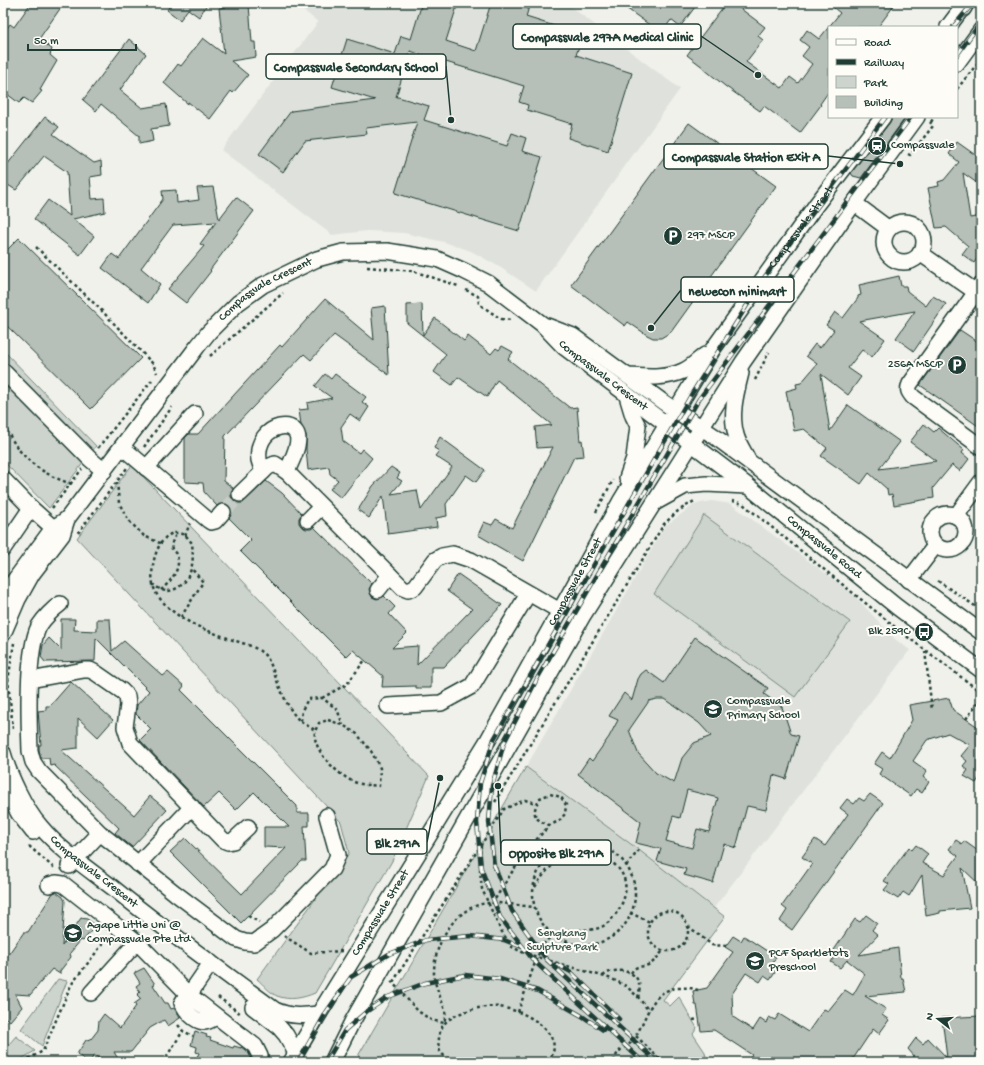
<svg xmlns="http://www.w3.org/2000/svg" width="984" height="1065" viewBox="0 0 984 1065" font-family="'Gochi Hand',sans-serif">
	<style>
		.built { fill: #dfe2dc }
		.green { fill: #cdd3cd; stroke: #768880 }
		.building { fill: #b6bfb8; stroke: #1f3d34; fill-rule: evenodd }
		.lines { fill: none; stroke-linecap: round; stroke-linejoin: round }
		.minor-tunnel { stroke: #c6cdc6; stroke-width: 15; stroke-dasharray: 15 8; stroke-linecap: butt }
		.minor-casing { stroke: #1f3d34; stroke-width: 18 }
		.major-casing { stroke: #1f3d34; stroke-width: 22 }
		.path { stroke: #1f3d34; stroke-width: 2.5; stroke-dasharray: 3 3; stroke-linecap: butt }
		.minor { stroke: #fdfcf7; stroke-width: 15 }
		.major { stroke: #fdfcf7; stroke-width: 19 }
		.rail-casing { stroke: #1f3d34; stroke-width: 4.5 }
		.rail { stroke: #fdfcf7; stroke-width: 3; stroke-dasharray: 9; stroke-linecap: butt }
		.labels { text-anchor: middle; dominant-baseline: central; stroke-width: 4; stroke-linejoin: round; paint-order: stroke }
		.poi-label { font-size: 12px; fill: #1f3d34; stroke: #fdfcf7; text-anchor: start }
		.street-label { font-size: 12px; fill: #1f3d34; stroke: #fdfcf7 }
		.park-label { font-size: 12px; fill: #425b53; stroke: #fdfcf7 }
		.leader { fill: none; stroke: #1f3d34; stroke-width: 1.5 }
		.callout-dot { fill: #1f3d34; stroke: #fdfcf7; stroke-width: 1.5 }
		.callout { fill: #fdfcf7; stroke: #1f3d34; stroke-width: 1.5 }
		.callout-label { font-size: 13px; text-anchor: middle; font-weight: bold; fill: #1f3d34 }
	</style>
	<rect width="100%" height="100%" fill="#f0f1eb"/>
	<filter id="ink" filterUnits="userSpaceOnUse"><feTurbulence type="fractalNoise" baseFrequency=".025" numOctaves="2"/><feDisplacementMap in="SourceGraphic" scale="8" xChannelSelector="R" yChannelSelector="G"/><feConvolveMatrix kernelMatrix="1 2 1 2 8 2 1 2 1" color-interpolation-filters="sRGB"/></filter>
	<g filter="url(#ink)">
		<g class="built">
			<path d="M294 3H566L680 89 536 291 501 268 471 251 444 242 404 233 367 231 332 235 221 150 318 22Z"/>
			<path d="M712 501 731 504 851 592 895 639 910 650 714 908 639 850 526 767 665 526 695 504Z"/>
		</g>
		<g class="green">
			<path d="M3 350 96 446 49 508 3 461Z"/>
			<path d="M132 465 429 776 392 861 315 993C303 998 290 1001 277 996 270 993 263 984 257 979L349 853 341 822 77 538Z"/>
			<path d="M704 515 850 622 795 697 654 594Z"/>
			<path d="M526 767 639 850 725 917 663 1000 670 1006 679 997 697 1028 693 1034 705 1052 707 1062H366L358 1056Z"/>
			<path d="M58 979 67 981 42 1046 21 1029Z"/>
			<path d="M16 1036 35 1051 16 1062H3V1051Z"/>
		</g>
		<g class="building">
			<path d="M31 3H64L39 39 52 49 50 55 57 61 40 90 42 91 32 103 24 98 19 103 3 91V33L10 24 14 27Z"/>
			<path d="M172 3H208L199 17 188 9 180 20 167 10Z"/>
			<path d="M422 3H458L446 41 476 51 491 3H530L526 17 583 35 576 55 632 73 608 151 568 138 572 124 527 110 528 105 519 102 524 86 410 51 396 97H398L429 106 424 120 507 146 512 133 526 138 522 151 542 157 519 231 395 193 417 122 366 128 367 134 305 141 283 172 259 154 291 111 375 100 332 87 347 39 395 54 401 36 411 39Z"/>
			<path d="M619 3H698L680 27 671 20 660 35 649 28 651 26Z"/>
			<path d="M726 3H733L765 27 758 36 763 40 746 62 782 88 790 77 798 83 812 64 802 56 809 47 800 40 807 30 819 39 840 13 828 3H896L878 27H829V91L820 104 821 105 800 133 764 106 760 111 725 86 704 69V68L687 55Z"/>
			<path d="M249 5 252 42H255L256 57 231 61 248 75 233 93 231 91 210 119 188 102V104L164 83 178 64 181 66 203 38 224 54 219 8Z"/>
			<path d="M129 39 146 54 120 90 142 108 166 104 169 126 151 129 153 141 139 144V136L101 104 96 111 83 100Z"/>
			<path d="M45 117 59 127 53 134 94 163 101 161 102 175 90 177 92 199 104 198 105 212 73 219 94 236 80 255 34 219 48 200 70 216 67 172 44 156 16 190 3 182V170Z"/>
			<path d="M892 117H906L861 178 853 176 851 173 890 122Z"/>
			<path d="M689 123 776 186 671 332 661 338H653L647 335 628 322 625 326 571 285Z"/>
			<path d="M957 142 981 159V186L963 173 970 218 981 216V253L974 263 962 254 968 246 946 227 936 228 928 188 939 186 938 182 944 180 959 162 949 154Z"/>
			<path d="M213 187 219 219 236 197 254 211 210 270 211 271 186 303 168 289 204 246 200 244 216 222 173 225 141 268 160 284 148 303 102 268 112 254 119 259 163 199 162 191 176 190 177 203 199 200 197 188Z"/>
			<path d="M19 238 141 358 91 409 3 322V254Z"/>
			<path d="M899 276 901 286H906L907 291 926 306 933 296 946 304 914 351 896 338 915 311 859 321 885 339 872 357 862 350 848 368 861 377 848 395 821 374 830 431 848 405 900 442 879 469 936 461 910 442 924 424 934 432 938 428 964 450 962 453 969 459 960 471 952 465 933 488 934 498 894 505 892 494 888 495 887 489 869 473 861 484 821 456 827 448 804 429 794 431 786 391 797 388 796 384 801 383 817 364 806 356 815 344 820 348 834 330 826 325 835 312 843 318 858 298V296L861 295 859 285Z"/>
			<path d="M325 299 374 340 371 308 385 306 389 375 334 335 311 360 304 354 225 436 224 481 233 488 231 492V497L234 500 238 503H243L246 500 266 481 282 493 302 514 299 518V523L301 526 306 529H311L314 527 372 584 369 589 370 593 372 597 377 599 384 596 395 607 389 614 407 633 392 648 418 646 417 665 472 609 447 591 458 574 502 605 444 667H431V688H416V686L382 687 383 676 353 650 346 657 240 551 251 540 229 518 232 513V510L229 506 224 503 217 506 204 492 203 483 185 482V438L189 434H198L280 345 282 347Z"/>
			<path d="M422 304 423 335 435 318 464 341 468 336 491 354 496 348 499 350 502 346 513 352 508 359 570 408 577 407 580 441 582 440 584 456 574 457 523 561 478 535 484 522 492 525 496 519 512 528 553 447 537 448 535 427 552 425 497 380 487 397 458 377 452 385 434 372 446 354 407 323V305Z"/>
			<path d="M960 330 981 344V428L920 385Z"/>
			<path d="M325 374 331 379 335 374 366 397 362 402 369 407 360 421 350 414 341 427 343 441 359 453 362 449 372 458 341 498 330 489 338 480 330 474 329 467 308 470 306 449V436L301 425 299 410 308 409 307 403 332 398 315 386Z"/>
			<path d="M440 437 485 470 476 482 466 475 446 504 447 516 436 518 437 527 388 534 383 496 369 518 358 510 373 486 391 467 400 473 397 478 402 481 391 494 417 490 421 510 452 467 435 456 439 451 434 448Z"/>
			<path d="M61 619H75L74 630 97 631V619H110L112 651 124 641 163 676 168 672 184 686 181 690 297 806V813H309V826H304L306 861H302L241 923 170 852 185 838 242 894 286 848 264 847V827H289L254 792 236 810 219 793 204 807 140 740 151 729 136 714 137 705 149 691 96 638 95 661 45 662 41 657 43 645 49 638 61 650Z"/>
			<path d="M695 637 768 688 764 694 782 707 791 734 799 736 786 779 773 775 766 810 747 806 736 848 724 844 713 883 684 875 686 869 657 861 661 849 636 843 641 822 578 774 589 758 592 761 609 737 618 720 609 716 624 693 632 700 638 679 641 674 646 670 664 683ZM657 699H665L699 723 711 736 694 743 682 758 674 783 656 773 638 753 629 730 649 701ZM687 790 718 798 709 832 697 829 692 848 666 841 673 816 680 818Z"/>
			<path d="M71 682 113 720 98 737 78 718V748L61 750 134 815 150 796 167 810 132 847 115 833 119 828 54 765 50 766 49 758H41L39 750V745H41L38 711 46 710V706H50Z"/>
			<path d="M949 698 953 710 981 729V778L980 777 976 783 964 776 968 770 963 766 967 761 961 756 970 745 948 733 927 740 913 761 927 771 923 777 929 782 922 793 916 789 911 796 879 774 882 769 874 764 882 752 890 758 912 720 909 705Z"/>
			<path d="M870 794 883 803 792 930 780 921 787 910 782 906 812 864 802 857 815 839 825 846 848 814 840 808 847 799 854 804 859 798 864 801Z"/>
			<path d="M956 840 962 844 964 841 981 853V886L962 868 970 908 940 911V913L926 916 922 875 909 896 903 892 898 899 884 890 889 884 884 881 909 847 912 850 916 845 928 854 922 863 944 875 958 856 949 849Z"/>
			<path d="M56 892 63 897 65 901 62 946 81 918 87 919 96 925 83 941 81 940 70 953 71 957 60 971V974L52 969 30 995 15 994 22 1007 10 1021 3 1016V962L24 932H28L53 893Z"/>
			<path d="M866 915 877 923 872 930 878 935 859 955 898 948 901 978H903L906 992 865 996 886 1009 882 1015 889 1020 879 1034 873 1029 851 1062H748L752 1055 714 1030 701 1031 697 1005H695L693 991 707 988 733 952 725 947 733 936 741 941 744 936 776 957 772 964 778 968 770 980 764 976 760 982 746 973 732 994 733 1017 753 1030 760 1019 766 1023 769 1017 775 1020 779 1014 808 1032 824 1009 828 1011 845 990 853 995 865 974 847 960 840 968 831 962 835 956 832 953 855 919 860 922Z"/>
			<path d="M144 968 155 984 153 985 165 1003H168L171 1009 174 1008 180 1018 168 1026 164 1020 150 1028 131 1052H114L120 1062H104L94 1055 91 1060H85L77 1054 86 1040 91 1039 98 1030 99 1021 104 1014 120 1028 136 1006 134 1004 141 999 137 995 140 992 136 986 140 983 134 973Z"/>
			<path d="M981 1016V1062H910L914 1056 908 1049 916 1038 923 1044 928 1038 947 1058 942 1018Z"/>
			<path d="M195 1031 207 1035 206 1037 211 1038 210 1040 233 1048 234 1046 241 1048V1047L248 1052 251 1058 249 1062 239 1060 238 1062H214L197 1057 199 1053 196 1052 197 1047 191 1045Z"/>
		</g>
		<g class="lines">
			<path class="minor-tunnel" d="M223 512 240 494"/>
			<g class="minor-casing">
				<g id="minor">
					<path d="M948 27 966 3"/>
					<path d="M957 63 981 30"/>
					<path d="M854 203 889 229"/>
					<circle cx="904" cy="242" r="20"/>
					<path d="M920 253 976 292"/>
					<path d="M981 285 910 384C907 390 909 392 913 397L981 447"/>
					<path d="M547 326 573 336 663 402 714 436 981 632"/>
					<path d="M3 371 90 459 104 471"/>
					<path d="M741 373C736 393 730 414 736 435 738 443 743 450 747 458"/>
					<path d="M628 376C647 377 665 379 683 371 691 368 698 360 705 355"/>
					<path d="M627 396 633 416 638 426 634 458 627 478"/>
					<path d="M122 447 208 520 211 522 215 521 223 512"/>
					<path d="M146 468 195 414"/>
					<path d="M263 472C262 468 260 464 259 460 254 422 305 415 297 446 295 455 290 464 287 472"/>
					<path d="M3 479 31 508 60 534"/>
					<path d="M240 494 268 467 275 464 287 472 403 588 408 590 415 587 435 560 442 556 453 554 471 560 560 611"/>
					<path d="M656 502 685 486 706 484 747 486"/>
					<circle cx="948" cy="532" r="18"/>
					<path d="M956 516 981 482"/>
					<path d="M308 520 321 507"/>
					<path d="M3 549 31 508"/>
					<path d="M909 580 935 546"/>
					<path d="M378 590 390 575"/>
					<path d="M3 603 11 585 53 528 67 519"/>
					<path d="M60 604C52 610 45 617 39 626 26 652 29 721 30 751L33 762 39 771 100 833 175 893 236 939 245 942 254 943 272 930 332 869 338 855 327 816"/>
					<path id="s1" d="M3 634 18 599 32 574 62 535 67 519 197 347 209 332 238 303 263 285 317 259 343 252 387 251 437 259 464 271 488 283 542 324 564 347 748 486 897 607 981 670"/>
					<path d="M30 680 84 670H90L96 673 122 691 127 696 128 705 125 727 130 743 223 840 228 842 233 841 248 827"/>
					<path d="M388 706 441 703 472 686 528 594"/>
					<path id="s2" d="M3 753C9 775 25 809 40 826 60 850 87 868 112 887 165 930 220 970 275 1010 291 1017 302 1016 319 1014"/>
					<path d="M3 785 19 814 33 832"/>
					<path d="M138 864 192 807"/>
					<path d="M69 866 100 833"/>
					<path d="M49 885 56 883 63 884 137 942 189 995 255 1046 260 1056V1062"/>
					<path d="M211 963 189 995 185 998 182 1003C186 1011 194 1021 204 1022 208 1022 212 1019 216 1017"/>
					<path d="M91 993 137 942"/>
					<path d="M253 1007 279 1027 286 1035 296 1053"/>
					<path id="s3" d="M291 1062 319 1014 488 740 560 611 620 502 713 349 816 205 883 117"/>
					<path d="M332 1062 352 1022 582 617 743 362 854 203 917 117"/>
				</g>
			</g>
			<g class="major-casing">
				<path id="major" d="M962 7 964 3"/>
			</g>
			<g class="path">
				<path d="M957 89 981 59"/>
				<path d="M931 122 934 117"/>
				<path d="M908 154 910 155 933 126 930 122"/>
				<path d="M36 247 101 310 153 364 157 373"/>
				<path d="M367 267 413 271 458 286"/>
				<path d="M890 267 895 259"/>
				<path d="M466 290 478 296 479 304 501 319 512 320"/>
				<path d="M210 356 283 293"/>
				<path d="M755 380 769 352"/>
				<path d="M3 425C9 433 13 443 20 451 33 467 52 478 72 484"/>
				<path d="M144 447 172 407"/>
				<path d="M98 448 152 380"/>
				<path d="M117 482 119 503 129 521 144 536 160 543"/>
				<path d="M732 501 743 504 905 635 981 692"/>
				<path d="M52 508 82 469"/>
				<path d="M596 512 613 480"/>
				<path d="M78 533 127 468"/>
				<path d="M185 536 190 523"/>
				<path d="M938 581 981 610"/>
				<path d="M152 584C155 585 157 588 160 589 170 595 184 586 188 576 194 566 193 553 192 543 190 541 188 538 186 536 159 519 143 577 158 596 177 621 205 630 233 640 242 643 254 646 261 652 270 658 272 669 276 678 281 691 288 708 297 718 302 723 310 727 315 730"/>
				<path d="M161 590C170 582 183 568 176 554 175 552 173 551 172 549 170 544 174 539 176 534"/>
				<path d="M181 617 203 582 191 568"/>
				<path d="M925 651 932 710"/>
				<path d="M322 698 347 684 365 660"/>
				<path d="M966 719 981 698"/>
				<path d="M328 720 343 725 357 734 371 751 380 768 379 786C369 785 360 785 352 781 336 773 312 750 315 731 316 729 318 725 319 723Z"/>
				<path d="M301 721 302 710 308 699 322 698 337 709 343 725"/>
				<path d="M13 729 8 681 14 643"/>
				<path d="M495 802 664 524 678 511 696 500"/>
				<circle cx="584" cy="894" r="51"/>
				<path d="M481 845 480 872 482 889 500 929 512 947 522 952 537 957 612 979 626 986 638 997 649 1011"/>
				<path d="M29 846 55 869"/>
				<path d="M626 866 639 850"/>
				<path d="M535 887C552 860 578 838 610 861 617 866 624 873 625 883 628 898 617 916 605 925 598 930 588 930 579 930"/>
				<path d="M492 904 512 872 535 841 550 825 559 821 565 814 566 805 561 797 550 794 540 798C531 813 533 820 550 825"/>
				<circle cx="668" cy="931" r="20"/>
				<path d="M630 913 650 922"/>
				<path d="M248 916 259 922"/>
				<path d="M688 926 712 945C717 946 721 945 726 946"/>
				<path d="M284 936 311 953 342 951"/>
				<path d="M566 942 570 929"/>
				<path d="M631 973C637 964 640 968 648 965 654 963 659 955 663 951"/>
				<path d="M603 976C606 974 610 971 614 971 632 969 644 979 638 997"/>
				<path d="M391 981 418 1011 431 1020 444 1023C445 1019 446 1014 445 1011 442 999 435 988 434 975 433 944 455 906 488 903 501 902 521 906 534 907"/>
				<path d="M393 982 504 809 525 800 536 803"/>
				<path d="M218 997 241 1014"/>
				<path d="M518 1012 537 957 545 942 553 935"/>
				<path d="M693 1020 699 1019"/>
				<path d="M178 1025 183 1031 193 1036"/>
				<path d="M636 1036 663 1062"/>
				<path d="M23 1062 43 1051 71 985 108 937"/>
				<path d="M163 1062 183 1031"/>
				<path d="M455 1062C451 1060 445 1057 442 1054 438 1050 438 1044 439 1039 439 1034 441 1027 445 1023 457 1011 484 1005 499 1007 519 1010 541 1020 551 1037 556 1046 554 1055 547 1062"/>
				<path d="M480 1062C488 1058 495 1058 503 1062"/>
				<path d="M614 1062C618 1046 626 1050 633 1040 647 1021 649 991 677 988 685 988 690 987 698 990"/>
			</g>
			<use href="#minor" class="minor"/>
			<use href="#major" class="major"/>
			<g class="rail-casing">
				<g id="rail">
					<path d="M953 27 973 3"/>
					<path d="M957 55 981 22"/>
					<path d="M556 964 571 972 619 1019"/>
					<path d="M298 1062 327 1011 351 977 389 954 426 940 470 936 504 940 522 947"/>
					<path d="M326 1062 345 1030 366 1012 388 997 425 983 465 975 500 979 538 991 582 1016 603 1030"/>
					<path id="s4" d="M643 1062 533 960 500 917 481 868 477 822 480 783 494 739 691 395 766 275 885 117"/>
					<path d="M657 1062 546 959 512 911 494 865 489 822 492 786 504 743 537 679 699 399 911 117"/>
				</g>
			</g>
			<use href="#rail" class="rail"/>
		</g>
	</g>
	<defs>
		<g id="station-disc" transform="scale(1)"><circle r="9.5" fill="#1f3d34" stroke="#fdfcf7"/><path d="M-3-6H3Q5-6 5-4V2Q5 4 3 4L4.5 6H3L1.5 4h-3L-3 6H-4.5L-3 4Q-5 4-5 2V-4Q-5-6-3-6ZM-3.5-4v3h7v-3ZM-3.5 1v1.5H-2V1ZM2 1v1.5H3.5V1Z" fill="#fff"/></g>
		<g id="parking-disc" transform="scale(1)"><circle r="9.5" fill="#1f3d34" stroke="#fdfcf7"/><path d="M-3.5-5.5H1a3.5 3.5 0 0 1 0 7H-1V5.5H-3.5ZM-1-3.4V-.6H.8a1.4 1.4 0 0 0 0-2.8Z" fill="#fff"/></g>
		<g id="bus-disc" transform="scale(1)"><circle r="9.5" fill="#1f3d34" stroke="#fdfcf7"/><path d="M-5-6H5V4H4V6H2V4H-2V6H-4V4H-5ZM-3.5-4V0h7V-4ZM-3.5 1.2v1.5H-2V1.2ZM2 1.2v1.5H3.5V1.2Z" fill="#fff"/></g>
		<g id="school-disc" transform="scale(1)"><circle r="9.5" fill="#1f3d34" stroke="#fdfcf7"/><path d="M0-5L7-2L0 1L-7-2ZM-4 1L0 2.5L4 1V4Q0 6-4 4Z" fill="#fff"/></g>
	</defs>
	<g fill-rule="evenodd">
		<use href="#station-disc" x="877" y="146"/>
		<use href="#parking-disc" x="673" y="236"/>
		<use href="#parking-disc" x="957" y="365"/>
		<use href="#bus-disc" x="924" y="632"/>
		<use href="#school-disc" x="713" y="709"/>
		<use href="#school-disc" x="73" y="933"/>
		<use href="#school-disc" x="755" y="961"/>
	</g>
	<g class="labels">
		<g class="poi-label">
			<text x="891" y="146">Compassvale</text>
			<text x="687" y="236">297 MSCP</text>
			<text x="943" y="365" text-anchor="end">256A MSCP</text>
			<text x="910" y="632" text-anchor="end">Blk 259C</text>
			<text x="727" y="702">Compassvale<tspan x="727" dy="14">Primary School</tspan></text>
			<text x="87" y="926">Agape Little Uni @<tspan x="87" dy="14">Compassvale Pte Ltd</tspan></text>
			<text x="769" y="954">PCF Sparkletots<tspan x="769" dy="14">Preschool</tspan></text>
		</g>
		<g class="street-label">
			<text stroke="none"><textPath href="#s4" startOffset="985">Compassvale Street</textPath></text>
			<text stroke="none"><textPath href="#s1" startOffset="439">Compassvale Crescent</textPath></text>
			<text stroke="none"><textPath href="#s1" startOffset="825">Compassvale Crescent</textPath></text>
			<text stroke="none"><textPath href="#s1" startOffset="1105">Compassvale Road</textPath></text>
			<text stroke="none"><textPath href="#s3" startOffset="558">Compassvale Street</textPath></text>
			<text stroke="none"><textPath href="#s2" startOffset="153">Compassvale Crescent</textPath></text>
			<text stroke="none"><textPath href="#s3" startOffset="174">Compassvale Street</textPath></text>
		</g>
		<g class="park-label">
			<text x="562" y="934">Sengkang<tspan x="562" dy="14">Sculpture Park</tspan></text>
		</g>
	</g>
	<path class="leader" d="M758 75L701 36M451 120L446 66M900 164L828 156M651 328L681 290M440 778L427 842M498 786L501 853"/>
	<g class="callout-dot">
		<circle cx="758" cy="75" r="4"/>
		<circle cx="451" cy="120" r="4"/>
		<circle cx="900" cy="164" r="4"/>
		<circle cx="651" cy="328" r="4"/>
		<circle cx="440" cy="778" r="4"/>
		<circle cx="498" cy="786" r="4"/>
	</g>
	<g class="callout">
		<rect x="513" y="24" width="188" height="25" rx="4"/>
		<rect x="266" y="54" width="180" height="25" rx="4"/>
		<rect x="664" y="144" width="164" height="25" rx="4"/>
		<rect x="681" y="277" width="113" height="25" rx="4"/>
		<rect x="367" y="829" width="60" height="25" rx="4"/>
		<rect x="501" y="840" width="110" height="25" rx="4"/>
	</g>
	<g class="callout-label">
		<text x="607" y="41">Compassvale 297A Medical Clinic</text>
		<text x="356" y="71">Compassvale Secondary School</text>
		<text x="746" y="161">Compassvale Station Exit A</text>
		<text x="737" y="295">newecon minimart</text>
		<text x="397" y="847">Blk 291A</text>
		<text x="556" y="857">Opposite Blk 291A</text>
	</g>
	<rect width="984" height="1065" fill="none" stroke="#fdfcf7" stroke-width="16"/>
	<rect x="8" y="8" width="968" height="1049" fill="none" stroke="#1f3d34" stroke-width="1.5" filter="url(#ink)"/>
	<rect x="828" y="26" width="130" height="92" fill="#fdfcf7" stroke="#a4b0a9"/>
	<rect x="836" y="39" width="20" height="6" fill="#fdfcf7" stroke="#a4b0a9"/>
	<text x="864" y="46" font-size="12" fill="#1f3d34">Road</text>
	<rect x="836" y="59" width="20" height="6" fill="#1f3d34" stroke="#a4b0a9"/>
	<text x="864" y="66" font-size="12" fill="#1f3d34">Railway</text>
	<rect x="836" y="76" width="20" height="12" fill="#cdd3cd" stroke="#a4b0a9"/>
	<text x="864" y="86" font-size="12" fill="#1f3d34">Park</text>
	<rect x="836" y="96" width="20" height="12" fill="#b6bfb8" stroke="#a4b0a9"/>
	<text x="864" y="106" font-size="12" fill="#1f3d34">Building</text>
	<g transform="translate(938 1019) rotate(287)" stroke="#fdfcf7" stroke-width="3" paint-order="stroke">
	<path d="M0-3L7 15L0 10L-7 15Z" fill="#1f3d34"/>
	<text y="-6" font-size="11" font-weight="bold" text-anchor="middle" fill="#1f3d34">N</text>
	</g>
	<path d="M28 44v6h108v-6" fill="none" stroke="#1f3d34" stroke-width="2"/>
	<text x="34" y="44" font-size="12" fill="#1f3d34" stroke="#fdfcf7" stroke-width="3" paint-order="stroke">50 m</text>
</svg>
